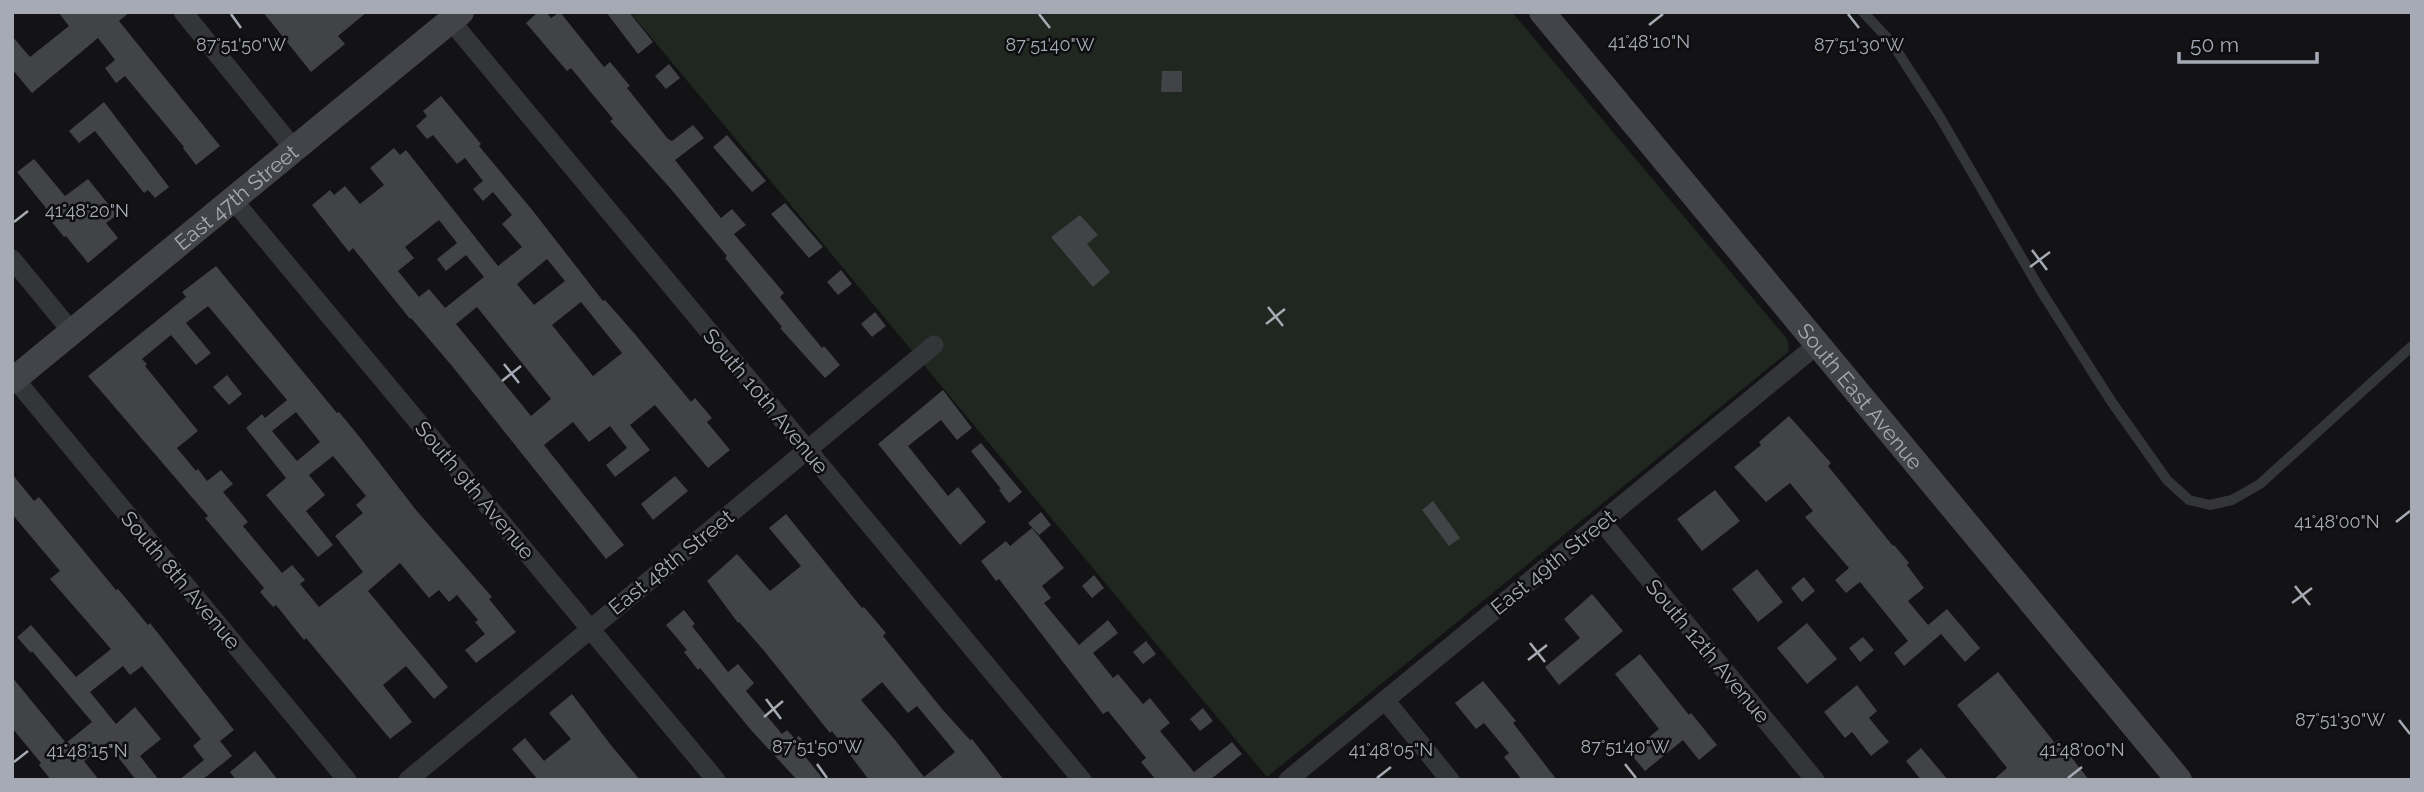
<svg xmlns="http://www.w3.org/2000/svg" width="2424" height="792" viewBox="0 0 2424 792" font-family="Raleway,sans-serif">
	<style>
		.green { fill: #202720 }
		.building { fill: #424347; fill-rule: evenodd }
		.lines { fill: none; stroke-linecap: round; stroke-linejoin: round }
		.service { stroke: #343539; stroke-width: 10 }
		.minor { stroke: #343539; stroke-width: 19 }
		.secondary { stroke: #434449; stroke-width: 26 }
		.ticks { fill: none; stroke: #a6aab4; stroke-width: 2.5 }
		.labels { text-anchor: middle; dominant-baseline: central; stroke-width: 5; stroke-linejoin: round; paint-order: stroke }
		.street-label { font-size: 21px; fill: #a6aab4; stroke: #0e0e10 }
		.ticks-label { font-size: 18px; text-anchor: middle; fill: #a6aab4; stroke: #0e0e10; stroke-width: 5; stroke-linejoin: round; paint-order: stroke }
	</style>
	<rect width="100%" height="100%" fill="#131315"/>
	<path class="green" d="M630 12H1512L1787 339 1789 346 1788 352 1267 777Z"/>
	<g class="building">
		<path d="M58 12H130L119 21 220 146 196 165 183 148 184 147 125 76 116 83 105 68 115 60 98 38 32 93 12 69V36L30 57 69 26Z"/>
		<path d="M263 12H367L338 36 345 44 311 72Z"/>
		<path d="M538 12H546L551 18 560 12 604 67 610 62 630 86 627 88 668 139 672 141 693 125 704 138 675 160 721 218 732 209 746 225 734 234 784 293 780 297 822 348 824 346 840 365 825 378 780 328 782 327 725 258 727 256 670 188 610 121 613 119 571 68 567 71 526 23Z"/>
		<path d="M606 12H629L653 42 638 54Z"/>
		<path d="M669 64 680 78 666 89 655 76Z"/>
		<path d="M1162 71H1182V92H1161Z"/>
		<path d="M441 96 481 144 479 146 533 211 603 301 605 300 634 333 691 402 695 398 712 418 707 422 730 450 708 468 655 405 630 425 650 450 615 477 606 465 627 448 610 426 589 442 573 422 544 445 624 545 606 559 452 366 411 318 410 319 353 248 349 252 312 205 330 190 334 195 345 186 360 204 384 185 370 168 394 148 400 155 406 150 498 266 522 247 502 224 512 215 493 192 483 201 473 189 483 181 465 158 457 164 433 135 427 139 416 126 427 116 423 111ZM439 220 457 243 437 259 446 271 466 255 484 277 445 308 429 289 419 297 398 271 414 258 405 247ZM547 259 565 281 534 305 517 284ZM581 302 622 353 593 376 552 325ZM477 307 551 399 531 416 456 324Z"/>
		<path d="M104 102 169 187 155 198 148 190 144 193 95 131 79 143 69 131Z"/>
		<path d="M727 135 766 181 752 192 713 147Z"/>
		<path d="M34 159 65 196 88 179 117 215 106 223 118 238 88 263 66 236 64 237 56 227 51 221 54 218 17 172Z"/>
		<path d="M785 203 823 247 809 258 771 214Z"/>
		<path d="M1080 215 1098 235 1087 244 1110 272 1093 287 1051 237Z"/>
		<path d="M216 266 337 413 339 412 358 435 416 510 492 597 489 599 516 632 476 663 465 650 485 634 475 622 478 620 457 595 449 602 439 590 429 598 400 563 368 591 448 687 434 699 406 666 383 685 412 722 390 739 306 638 304 640 276 605 273 607 260 592 264 588 205 518 208 516 88 376 186 297 182 292ZM208 306 287 400 265 418 262 414 246 428 286 478 266 495 318 557 333 545 306 511 325 495 309 475 333 456 366 496 356 505 363 513 335 536 363 572 319 607 300 584 305 580 292 565 282 573 243 526 248 522 223 492 233 484 221 470 207 481 198 469 196 471 177 448 198 431 145 366 147 364 142 359 171 335 196 365 211 353 186 323ZM296 412 320 442 297 461 272 431Z"/>
		<path d="M841 270 852 284 838 295 827 282Z"/>
		<path d="M875 312 886 326 872 337 861 324Z"/>
		<path d="M227 375 242 394 229 405 213 387Z"/>
		<path d="M943 390 972 428 957 440 941 420 908 446 948 496 958 487 986 522 960 545 878 444Z"/>
		<path d="M1789 416 1831 463 1828 466 1893 546 1894 545 1909 563 1907 565 1924 588 1908 601 1928 625 1947 609 1980 648 1965 662 1941 634 1904 666 1894 653 1908 641 1860 582 1846 593 1835 580 1849 568 1805 517 1813 511 1790 483 1766 502 1734 467 1761 445 1759 442Z"/>
		<path d="M981 443 1022 492 1009 503 999 490 1001 489 971 451Z"/>
		<path d="M12 474 34 501 39 497 116 590 118 589 148 625 150 623 234 730 220 741 232 756 202 780H179L204 760 193 746 201 739 142 666 130 675 123 666 90 692 116 724 135 707 161 739 140 756 159 780H136L107 743 84 761 99 780H51L39 765 41 763 12 728V677L66 743 92 722 32 651 31 653 17 637 31 625 76 677 111 649 50 579 60 571 12 514Z"/>
		<path d="M675 476 688 491 653 520 641 504Z"/>
		<path d="M1715 490 1740 521 1702 551 1677 519Z"/>
		<path d="M1433 501 1460 538 1449 546 1422 510Z"/>
		<path d="M1041 512 1051 525 1039 535 1028 523Z"/>
		<path d="M786 514 862 608 864 607 886 633 883 636 942 709 970 740 972 739 1004 780H869L832 731 830 733 765 652 739 622 738 623 707 581 737 554 770 591 801 566 769 528ZM882 682 908 713 917 706 955 752 924 777 895 740 861 700Z"/>
		<path d="M1032 528 1064 568 1042 586 1051 598 1044 603 1079 645 1108 620 1118 633 1093 653 1113 678 1118 674 1143 704 1150 698 1170 723 1160 731 1194 772 1232 742 1242 754 1210 780H1156L1141 762 1146 758 1108 711 1103 714 999 579 996 581 981 561 1006 541 1010 546Z"/>
		<path d="M1757 569 1783 602 1758 622 1732 589Z"/>
		<path d="M1094 575 1104 588 1092 598 1082 586Z"/>
		<path d="M1804 577 1815 591 1802 602 1791 588Z"/>
		<path d="M1592 594 1623 631 1559 685 1545 667 1580 638 1564 619Z"/>
		<path d="M684 610 695 624 692 626 728 672 738 664 754 683 746 691 782 734 787 730 795 739 799 736 810 750 804 755 824 780H797L751 730 700 668 698 670 684 652 687 650 666 625Z"/>
		<path d="M1807 623 1837 659 1807 684 1777 648Z"/>
		<path d="M1863 637 1874 650 1860 662 1849 648Z"/>
		<path d="M1146 641 1156 654 1143 664 1133 652Z"/>
		<path d="M1640 654 1689 715 1691 713 1717 745 1699 760 1683 740 1645 771 1630 753 1659 729 1615 674Z"/>
		<path d="M1998 672 2055 743 2058 740 2089 780H1993L2007 768 1957 705Z"/>
		<path d="M1483 681 1516 721 1513 723 1557 780H1522L1504 757 1509 753 1484 723 1476 729 1455 703Z"/>
		<path d="M1857 685 1877 711 1869 718 1889 742 1871 756 1852 732 1845 738 1824 712Z"/>
		<path d="M572 694 610 744 640 780H538L512 749 525 738 544 761 571 739 549 713Z"/>
		<path d="M1203 708 1213 721 1200 731 1190 719Z"/>
		<path d="M1921 748 1948 780H1921L1906 761Z"/>
		<path d="M255 751 278 780H236L230 772Z"/>
	</g>
	<g class="lines">
		<path class="service" d="M1863 12 1892 43 1941 119 2041 291 2111 401 2167 480 2189 500 2210 505 2232 500 2260 484 2412 346"/>
		<g class="minor">
			<path d="M183 12 295 150"/>
			<path d="M451 21 1082 780"/>
			<path d="M234 201 716 780"/>
			<path d="M12 259 72 332"/>
			<path d="M15 379 347 780"/>
			<path d="M1602 522 1815 780"/>
			<path d="M1385 700 1450 780"/>
			<path d="M408 780 934 345"/>
			<path d="M1288 780 1818 344"/>
		</g>
		<g class="secondary">
			<path id="s1" d="M1542 12 2179 780"/>
			<path id="s2" d="M12 381 461 12"/>
		</g>
	</g>
	<path class="ticks" d="M231 14 241 28M1039 14 1050 28M1848 14 1859 28M1649 25 1663 14M14 222 28 211M2032 250 2047 270M2030 267 2050 252M1268 307 1283 326M1266 324 1285 309M504 364 519 383M502 381 521 366M2396 522 2410 511M2295 586 2310 605M2292 603 2312 588M1530 643 1545 662M1528 660 1547 645M766 699 781 719M764 717 783 701M2399 720 2410 734M14 762 28 751M817 764 827 778M1625 764 1636 778M1377 778 1391 767M2068 778 2082 767"/>
	<g class="labels">
		<g class="street-label">
			<text stroke="none"><textPath href="#s2" startOffset="290">East 47th Street</textPath></text>
			<text stroke="none"><textPath href="#s1" startOffset="499">South East Avenue</textPath></text>
			<text transform="translate(766 401) rotate(50)">South 10th Avenue</text>
			<text transform="translate(475 490) rotate(50)">South 9th Avenue</text>
			<text transform="translate(671 562) rotate(-39)">East 48th Street</text>
			<text transform="translate(1553 562) rotate(-39)">East 49th Street</text>
			<text transform="translate(181 580) rotate(50)">South 8th Avenue</text>
			<text transform="translate(1708 651) rotate(50)">South 12th Avenue</text>
		</g>
	</g>
	<g class="ticks-label">
		<text x="1649" y="48">41°48'10"N</text>
		<text x="241" y="51">87°51'50"W</text>
		<text x="1050" y="51">87°51'40"W</text>
		<text x="1859" y="51">87°51'30"W</text>
		<text x="87" y="217">41°48'20"N</text>
		<text x="2337" y="528">41°48'00"N</text>
		<text x="2340" y="726">87°51'30"W</text>
		<text x="817" y="753">87°51'50"W</text>
		<text x="1625" y="753">87°51'40"W</text>
		<text x="1391" y="756">41°48'05"N</text>
		<text x="2082" y="756">41°48'00"N</text>
		<text x="87" y="757">41°48'15"N</text>
	</g>
	<rect width="2424" height="792" fill="none" stroke="#a6aab4" stroke-width="28"/>
	<path d="M2179 52v10h138v-10" fill="none" stroke="#a6aab4" stroke-width="3.5"/>
	<text x="2190" y="52" font-size="21" fill="#a6aab4" stroke="#0e0e10" stroke-width="5" paint-order="stroke">50 m</text>
</svg>
